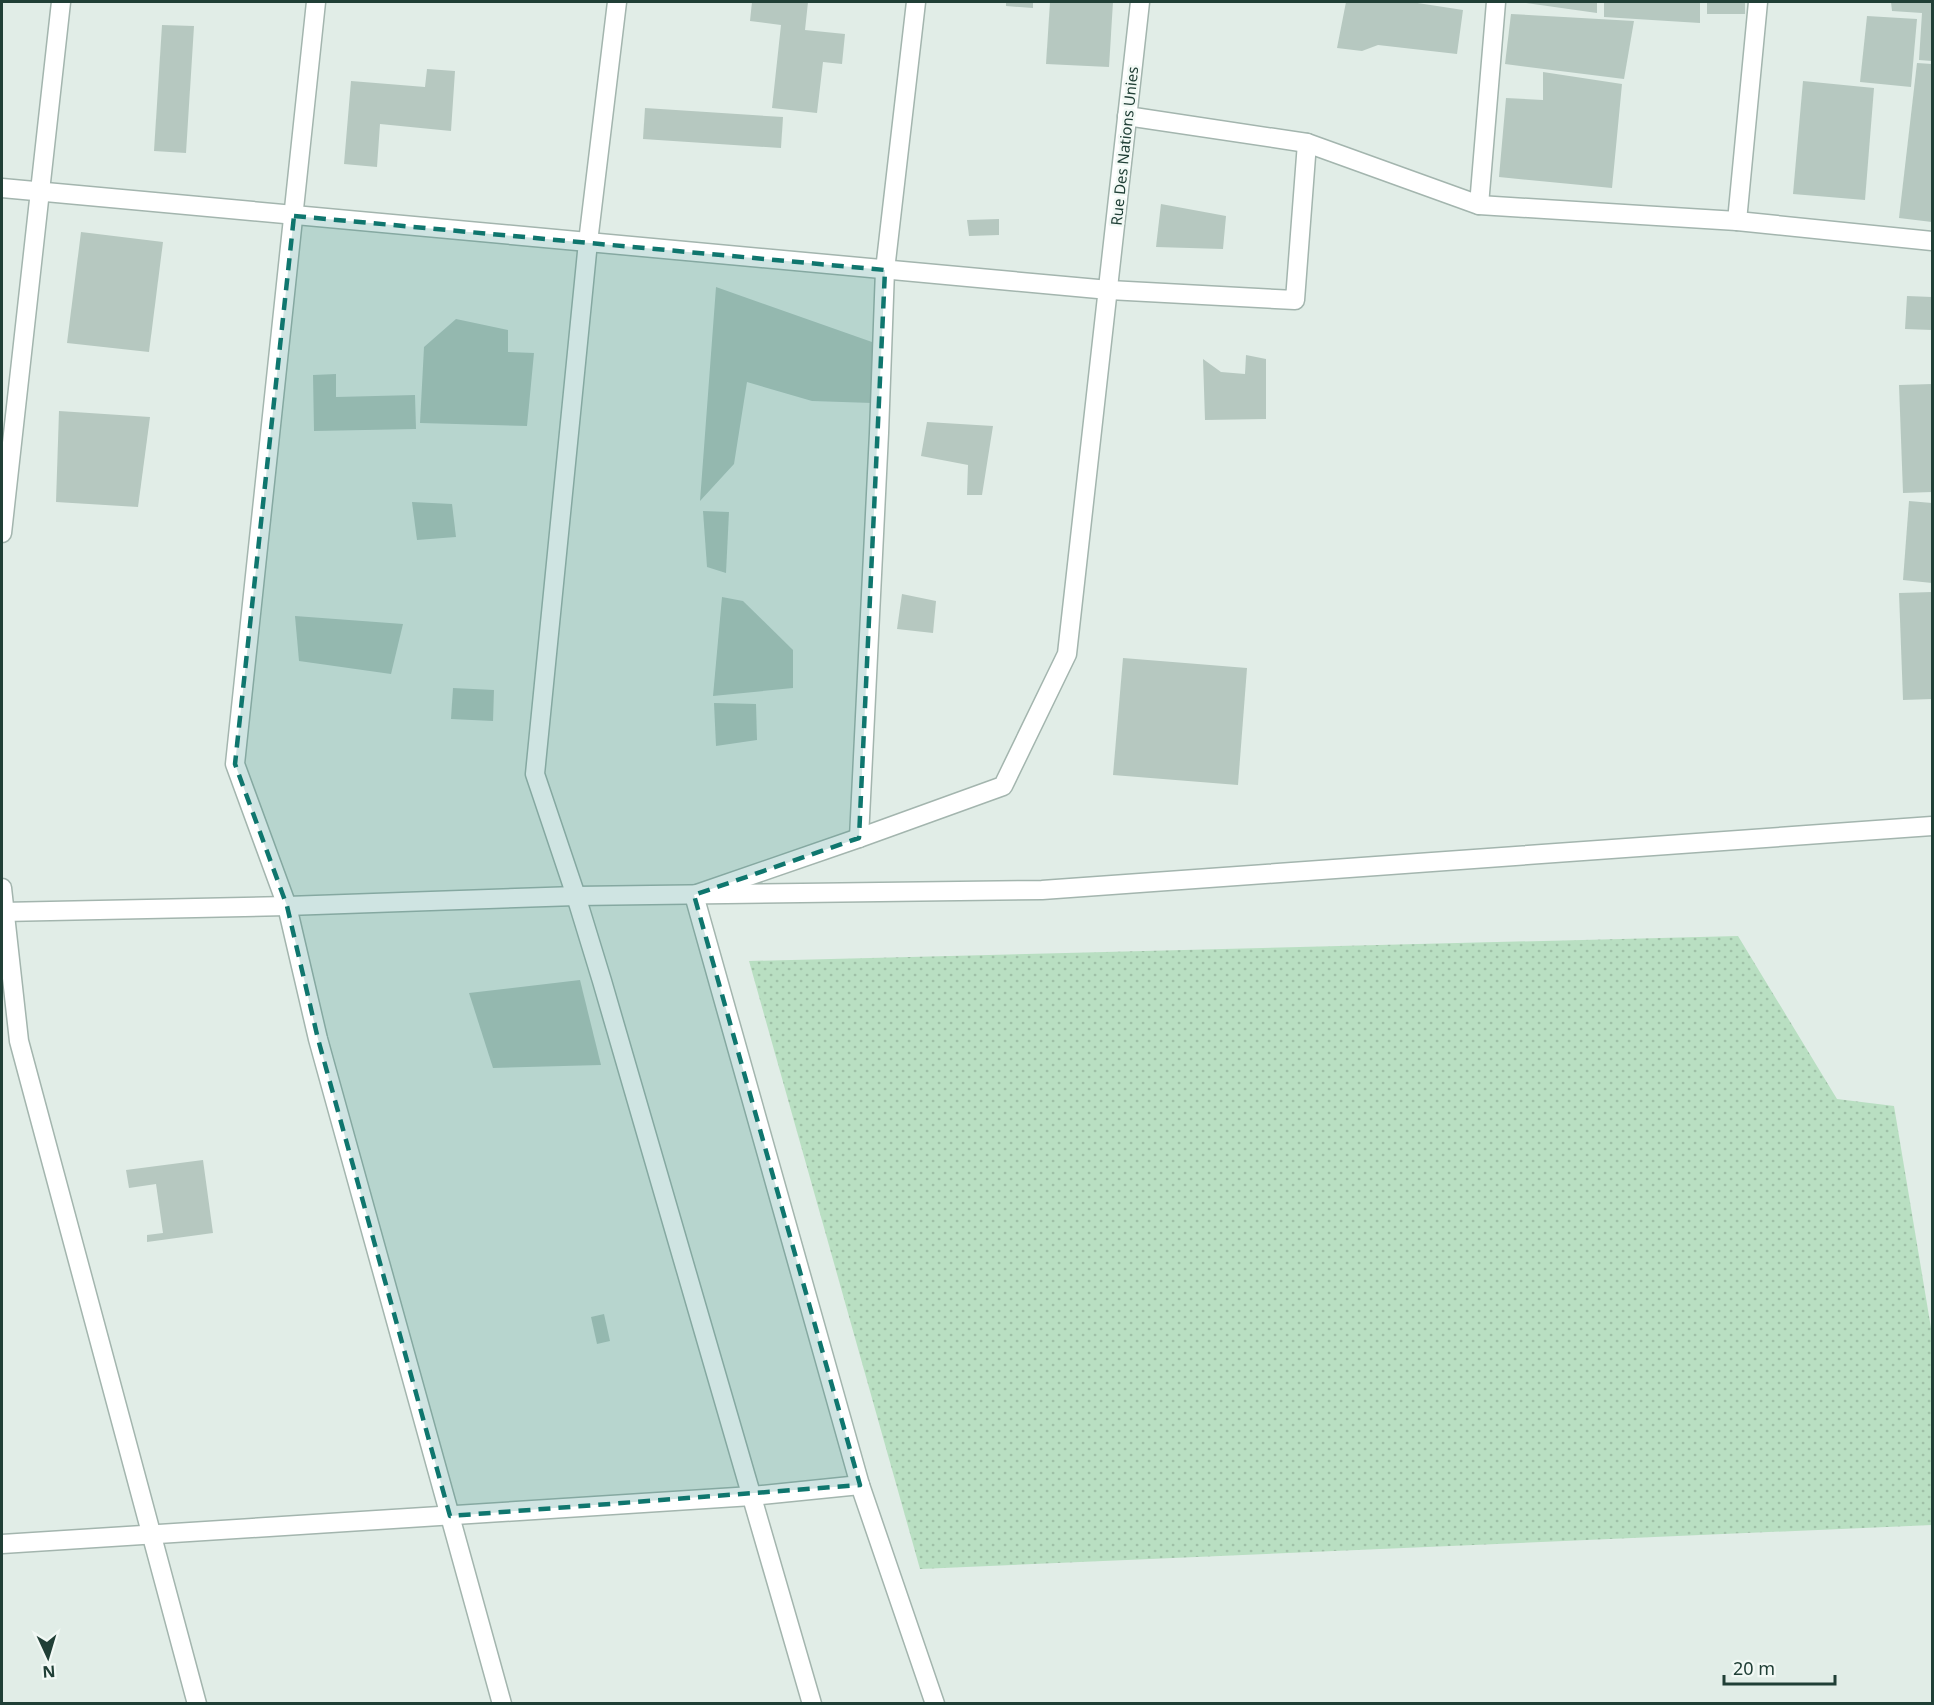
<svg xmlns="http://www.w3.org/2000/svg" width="1934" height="1705" viewBox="0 0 1934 1705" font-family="'Noto Sans',sans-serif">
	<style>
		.garden { fill: url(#garden-dots) }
		.building { fill: #b6c8c0 }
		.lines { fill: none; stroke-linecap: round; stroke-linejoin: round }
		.minor-casing { stroke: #a3b5ae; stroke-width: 21 }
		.minor { stroke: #fff; stroke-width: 18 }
		.marked { fill: #0f766e; fill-opacity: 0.2; stroke: #0f766e; stroke-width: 4.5; stroke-dasharray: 12 8; stroke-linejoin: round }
		.labels { text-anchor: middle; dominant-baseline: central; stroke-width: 5; stroke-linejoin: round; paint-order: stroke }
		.street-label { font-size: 15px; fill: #203f36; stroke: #f2f9f5 }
	</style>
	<defs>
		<pattern id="garden-dots" width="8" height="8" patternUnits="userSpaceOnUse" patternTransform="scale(1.5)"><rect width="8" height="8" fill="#b9dfc2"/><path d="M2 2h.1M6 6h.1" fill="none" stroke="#9fc0a7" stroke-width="1.8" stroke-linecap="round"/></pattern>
	</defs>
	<rect width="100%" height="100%" fill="#e1ede7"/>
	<path class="garden" d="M1738 936 1837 1099 1894 1106 1932 1334V1525L920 1569 749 961Z"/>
	<g class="building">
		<path d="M752 2H808L805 30 845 34 842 64 823 62 817 113 772 108 781 25 750 21Z"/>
		<path d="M1006 2H1033V8L1006 6Z"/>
		<path d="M1050 2H1113L1109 67 1046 64Z"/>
		<path d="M1346 2H1411L1463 10 1457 54 1378 45 1362 51 1337 48Z"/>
		<path d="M1526 2H1597V13L1526 3Z"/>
		<path d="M1604 2H1700V23L1604 17Z"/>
		<rect x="1707" y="2" width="38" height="12"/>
		<path d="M1891 2H1932V61L1919 60 1922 13 1892 11Z"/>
		<path d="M1511 14 1634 21 1624 79 1505 64Z"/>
		<path d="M1867 16 1917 19 1911 87 1860 82Z"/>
		<path d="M162 25 194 26 186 153 154 151Z"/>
		<path d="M1917 63 1932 64V222L1899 218Z"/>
		<path d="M427 69 455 71 451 131 380 124 377 167 344 164 351 81 425 87Z"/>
		<path d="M1543 72 1622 84 1612 188 1499 177 1506 98 1543 100Z"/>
		<path d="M1803 81 1874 88 1865 200 1793 194Z"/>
		<path d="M645 108 783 117 781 148 643 139Z"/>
		<path d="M1161 204 1226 216 1223 249 1156 247Z"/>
		<path d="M999 219V235L969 236 967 220Z"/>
		<path d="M81 232 163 242 149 352 67 343Z"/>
		<path d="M716 287 872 342V403L812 401 747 382 734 464 700 501Z"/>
		<path d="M1907 296 1932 297V330L1905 329Z"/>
		<path d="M456 319 508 330V352L534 353 527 426 420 423 424 347Z"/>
		<path d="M1246 355 1266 359V419L1205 420 1203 359 1221 372 1245 374Z"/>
		<path d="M336 374V397L415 395 416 429 314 431 313 375Z"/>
		<path d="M1932 384V492L1903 493 1899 385Z"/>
		<path d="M59 411 150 417 138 507 56 502Z"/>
		<path d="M927 422 993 426 982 495H967L968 465 921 456Z"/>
		<path d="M1909 501 1932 503V583L1903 580Z"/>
		<path d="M412 502 452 504 456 537 417 540Z"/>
		<path d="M703 511 729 512 726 573 707 567Z"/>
		<path d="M1932 592V699L1903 700 1899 593Z"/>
		<path d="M902 594 936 601 933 633 897 629Z"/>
		<path d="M722 597 743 601 793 650V688L713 696Z"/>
		<path d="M295 616 403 624 391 674 299 661Z"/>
		<path d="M1123 658 1247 668 1238 785 1113 775Z"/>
		<path d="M453 688 494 690 493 721 451 719Z"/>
		<path d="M714 703 756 704 757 740 716 746Z"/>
		<path d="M580 980 601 1065 493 1068 469 993Z"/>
		<path d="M203 1160 213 1233 147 1242V1235L163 1233 156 1184 129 1188 126 1170Z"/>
		<path d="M604 1314 610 1341 597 1344 591 1317Z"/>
	</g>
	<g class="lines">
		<g class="minor-casing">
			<g id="minor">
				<path d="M316 2 235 764 287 906 318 1039 502 1704"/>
				<path d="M617 2 588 242 535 774 576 896 602 981 812 1704"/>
				<path d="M1127 116 1307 143 1479 205 1737 221 1932 241"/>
				<path d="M2 188 1109 290 1295 300 1307 143"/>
				<path d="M1479 205 1496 2"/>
				<path d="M1737 221 1758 2"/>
				<path d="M2 533 61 2"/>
				<path d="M859 838 879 433 885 270 916 2"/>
				<path d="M2 888 19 1041 197 1704"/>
				<path d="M2 912 287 906 576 896 1042 890 1932 826"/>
				<path d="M2 1544 752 1496 860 1485"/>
				<path d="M935 1704 860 1485 694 895 859 838 1003 786 1067 654 1140 2"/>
			</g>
		</g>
		<use href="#minor" class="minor"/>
	</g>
	<path class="marked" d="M294 216 885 270 859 838 694 895 860 1485 450 1516 318 1039 287 906 235 764Z"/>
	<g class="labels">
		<g class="street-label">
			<text transform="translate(1124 146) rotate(-84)">Rue Des Nations Unies</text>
		</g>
	</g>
	<rect width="1934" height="1705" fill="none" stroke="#203f36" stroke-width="6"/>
	<g transform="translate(48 1657) rotate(176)" stroke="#f2f9f5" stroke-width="4.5" paint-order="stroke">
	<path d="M0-4.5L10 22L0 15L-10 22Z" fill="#203f36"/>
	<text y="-9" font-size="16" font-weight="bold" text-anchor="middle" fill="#203f36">N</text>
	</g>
	<path d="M1724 1675v9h111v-9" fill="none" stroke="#203f36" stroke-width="3"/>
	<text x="1733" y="1675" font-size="18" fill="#203f36" stroke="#f2f9f5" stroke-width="4.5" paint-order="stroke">20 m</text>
</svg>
